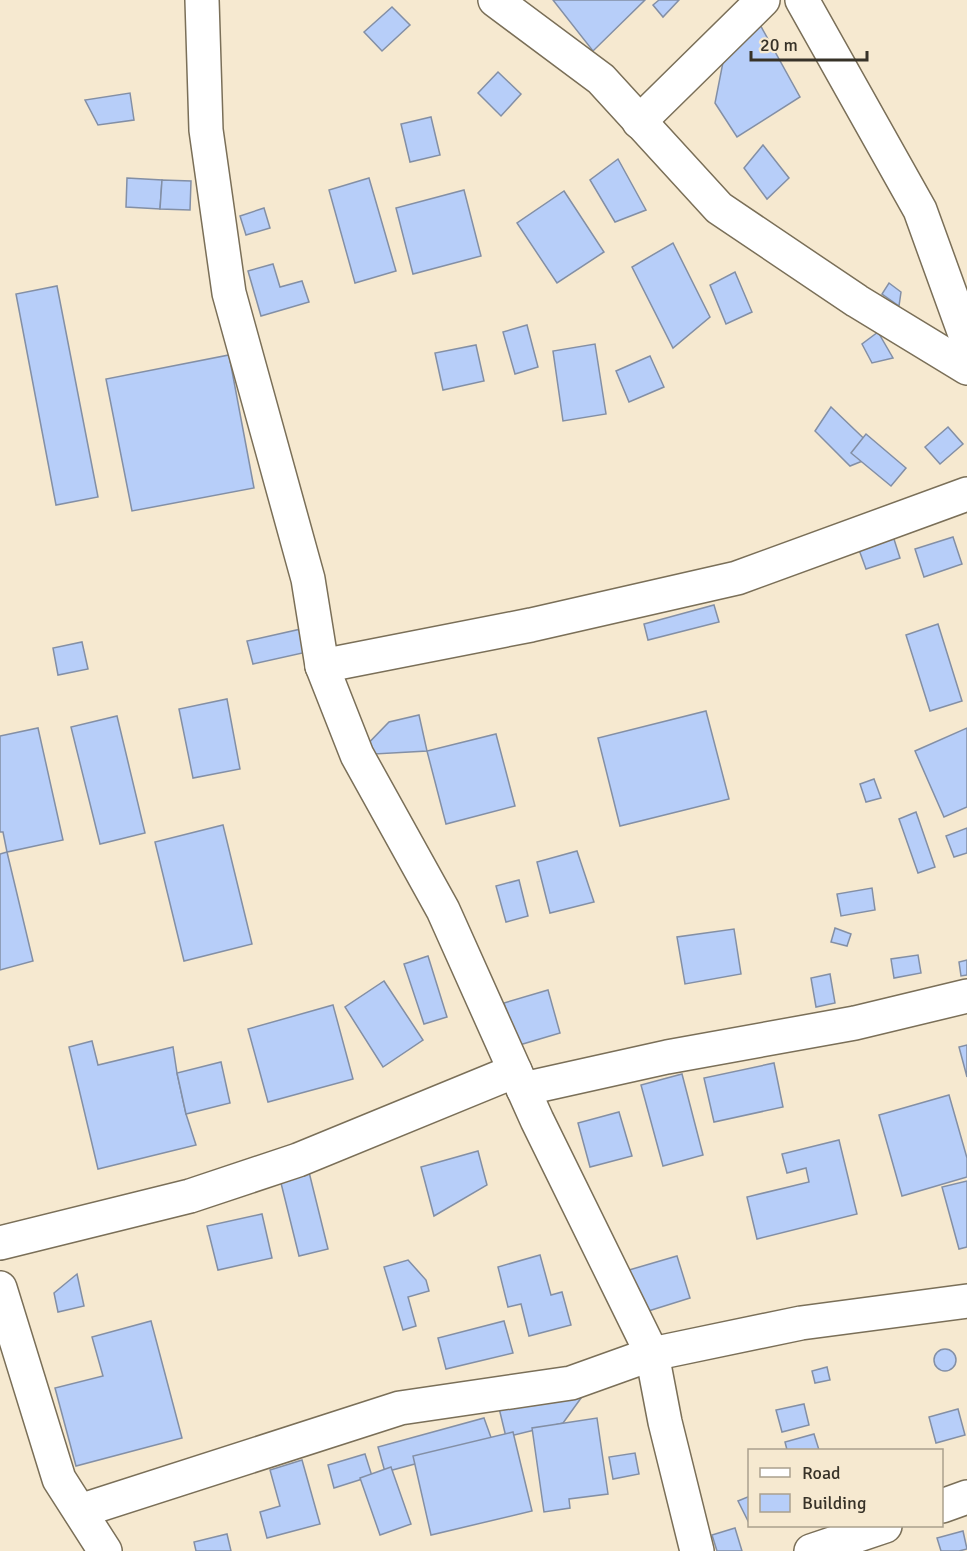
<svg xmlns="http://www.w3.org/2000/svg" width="967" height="1551" viewBox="0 0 967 1551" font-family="Signika,sans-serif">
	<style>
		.building { fill: #b7cef9; stroke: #838fa5; stroke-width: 1.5 }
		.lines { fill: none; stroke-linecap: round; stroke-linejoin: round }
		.minor-casing { stroke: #7a6f58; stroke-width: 36 }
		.minor { stroke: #fff; stroke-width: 33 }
	</style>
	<rect width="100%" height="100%" fill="#f6e9d0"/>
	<g class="building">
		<path d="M553 0H645L593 51Z"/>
		<path d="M659 0H679L663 17 653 5Z"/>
		<path d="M392 7 410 25 382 51 364 32Z"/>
		<path d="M758 21 800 97 737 137 715 103 724 57Z"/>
		<path d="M498 72 521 94 501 116 478 93Z"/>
		<path d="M130 93 134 120 98 125 85 100Z"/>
		<path d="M431 117 440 155 410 162 401 124Z"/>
		<path d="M763 145 789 178 767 199 744 168Z"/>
		<path d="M618 159 646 210 615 222 590 180Z"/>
		<path d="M127 178 162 180 160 209 126 207Z"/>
		<path d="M369 178 396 271 355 283 329 190Z"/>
		<path d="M162 180 191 181 190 210 160 209Z"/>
		<path d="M464 190 481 256 413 274 396 208Z"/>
		<path d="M564 191 604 252 557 283 517 223Z"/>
		<path d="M264 208 270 228 246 235 240 216Z"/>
		<path d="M673 243 710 317 673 348 632 267Z"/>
		<path d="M273 264 280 287 302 281 309 302 261 316 248 271Z"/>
		<path d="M735 272 752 312 726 324 710 285Z"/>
		<path d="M889 283 901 292 899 306 882 294Z"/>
		<path d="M57 286 98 497 56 505 16 294Z"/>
		<path d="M527 325 538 367 515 374 503 332Z"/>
		<path d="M878 332 893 358 872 363 862 344Z"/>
		<path d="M595 344 606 414 563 421 553 351Z"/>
		<path d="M476 345 484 381 443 390 435 353Z"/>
		<path d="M229 355 254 488 132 511 106 379Z"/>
		<path d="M650 356 664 387 629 402 616 371Z"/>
		<path d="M831 407 880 454 850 466 815 431Z"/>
		<path d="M948 427 963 444 940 464 925 447Z"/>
		<path d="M866 434 906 468 891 486 851 453Z"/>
		<path d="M893 536 900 558 866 569 858 547Z"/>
		<path d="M953 537 962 564 924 577 915 549Z"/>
		<path d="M714 605 719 622 648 640 644 624Z"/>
		<path d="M938 624 962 701 930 711 906 635Z"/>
		<path d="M301 629 307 652 253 664 247 641Z"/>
		<path d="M82 642 88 669 58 675 53 648Z"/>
		<path d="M227 699 240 769 193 778 179 709Z"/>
		<path d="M706 711 729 799 620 826 598 738Z"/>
		<path d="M419 715 427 751 357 755 389 722Z"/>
		<path d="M117 716 145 833 100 844 71 727Z"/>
		<path d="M38 728 63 840 7 852 3 832H0V736Z"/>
		<path d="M967 728V807L944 817 915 751Z"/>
		<path d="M496 734 515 806 446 824 427 751Z"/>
		<path d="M874 779 881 798 866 802 860 784Z"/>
		<path d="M916 812 935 867 918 873 899 819Z"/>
		<path d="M223 825 252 944 184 961 155 842Z"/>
		<path d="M967 828V853L954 857 946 836Z"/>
		<path d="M577 851 594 902 550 913 537 862Z"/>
		<path d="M7 852 33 961 0 970V854Z"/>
		<path d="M519 880 528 916 506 922 496 886Z"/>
		<path d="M872 888 875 910 841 916 837 894Z"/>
		<path d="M835 928 851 934 847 946 831 942Z"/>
		<path d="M734 929 741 974 685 984 677 937Z"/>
		<path d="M918 955 921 973 894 978 891 959Z"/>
		<path d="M428 956 447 1017 424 1024 404 964Z"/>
		<path d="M967 960V975L961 976 959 962Z"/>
		<path d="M830 974 835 1003 816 1007 811 978Z"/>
		<path d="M384 981 423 1040 383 1067 345 1007Z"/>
		<path d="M548 990 560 1033 516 1046 504 1003Z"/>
		<path d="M333 1005 353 1079 268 1102 248 1029Z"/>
		<path d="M92 1041 98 1065 173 1047 177 1073 186 1114 196 1145 98 1169 69 1047Z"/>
		<path d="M967 1045V1077L959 1047Z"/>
		<path d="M221 1062 230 1103 186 1114 177 1073Z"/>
		<path d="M774 1063 783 1107 714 1122 704 1078Z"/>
		<path d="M682 1074 703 1155 663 1166 641 1085Z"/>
		<path d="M949 1095 967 1158V1177L902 1196 879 1115Z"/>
		<path d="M619 1112 632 1156 590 1167 578 1123Z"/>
		<path d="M839 1140 857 1214 757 1239 747 1197 809 1182 806 1168 787 1173 782 1154Z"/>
		<path d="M478 1151 487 1185 434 1216 421 1167Z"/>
		<path d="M309 1172 328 1249 299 1256 280 1179Z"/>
		<path d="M967 1181V1247L959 1249 942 1187Z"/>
		<path d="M262 1214 272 1258 218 1270 207 1226Z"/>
		<path d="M540 1255 551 1295 562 1292 571 1325 529 1336 521 1304 508 1307 498 1267Z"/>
		<path d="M677 1256 690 1298 642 1313 629 1270Z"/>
		<path d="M408 1260 426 1280 429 1291 408 1297 416 1326 403 1330 384 1267Z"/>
		<path d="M77 1274 84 1306 58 1312 54 1293Z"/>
		<path d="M151 1321 182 1438 76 1466 55 1388 103 1376 92 1337Z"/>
		<path d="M504 1321 513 1353 446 1369 438 1338Z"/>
		<circle cx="945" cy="1360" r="11"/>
		<path d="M827 1367 830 1380 815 1383 812 1371Z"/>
		<path d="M589 1387 563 1423 506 1437 499 1408Z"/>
		<path d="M804 1404 809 1425 782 1432 776 1410Z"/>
		<path d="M958 1409 965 1435 936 1443 929 1417Z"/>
		<path d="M484 1418 493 1443 385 1472 378 1447Z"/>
		<path d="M597 1418 608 1494 569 1499 570 1508 544 1512 532 1428Z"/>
		<path d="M513 1432 532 1511 431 1535 413 1456Z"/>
		<path d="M814 1434 819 1450H787L785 1442Z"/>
		<path d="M635 1453 639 1474 613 1479 609 1457Z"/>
		<path d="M365 1454 372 1476 334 1488 328 1465Z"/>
		<path d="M302 1460 320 1524 267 1538 260 1512 280 1506 270 1470Z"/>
		<path d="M391 1467 411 1524 380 1535 360 1478Z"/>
		<path d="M750 1496V1523H749L738 1501Z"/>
		<path d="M735 1528 742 1551H717L712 1535Z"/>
		<path d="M963 1531 967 1549 959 1551H941L937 1538Z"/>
		<path d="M227 1534 231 1551H196L194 1542Z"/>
	</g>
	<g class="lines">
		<g class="minor-casing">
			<g id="minor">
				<path d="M202 0 206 130 229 293 308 579 322 666 357 755 443 910 537 1120 652 1354 665 1422 697 1551"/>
				<path d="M495 0 601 79 719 208 857 301 967 368"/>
				<path d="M802 0 920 210 967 340"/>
				<path d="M639 122 763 0"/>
				<path d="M322 666 531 625 737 578 967 494"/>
				<path d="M523 1089 667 1057 855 1023 967 996"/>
				<path d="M0 1243 190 1196 298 1160 515 1071"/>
				<path d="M0 1288 59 1479 105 1551"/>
				<path d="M942 1506 967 1497"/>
				<path d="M80 1511 400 1408 571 1383 652 1354 801 1323 967 1301"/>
				<path d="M811 1551 885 1526"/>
			</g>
		</g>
		<use href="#minor" class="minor"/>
	</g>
	<rect x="748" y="1449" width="195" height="78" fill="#f6e9d0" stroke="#aaa08d" stroke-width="1.5"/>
	<rect x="760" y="1468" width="30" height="9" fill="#ffffff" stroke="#aaa08d" stroke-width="1.5"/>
	<text x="802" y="1479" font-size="18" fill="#373228">Road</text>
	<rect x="760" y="1494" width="30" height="18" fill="#b7cef9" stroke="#aaa08d" stroke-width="1.5"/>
	<text x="802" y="1509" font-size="18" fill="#373228">Building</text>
	<path d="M751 51v9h116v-9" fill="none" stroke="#373228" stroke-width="3"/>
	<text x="760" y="51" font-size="18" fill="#373228" stroke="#f6e9d0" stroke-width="4.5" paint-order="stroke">20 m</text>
</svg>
